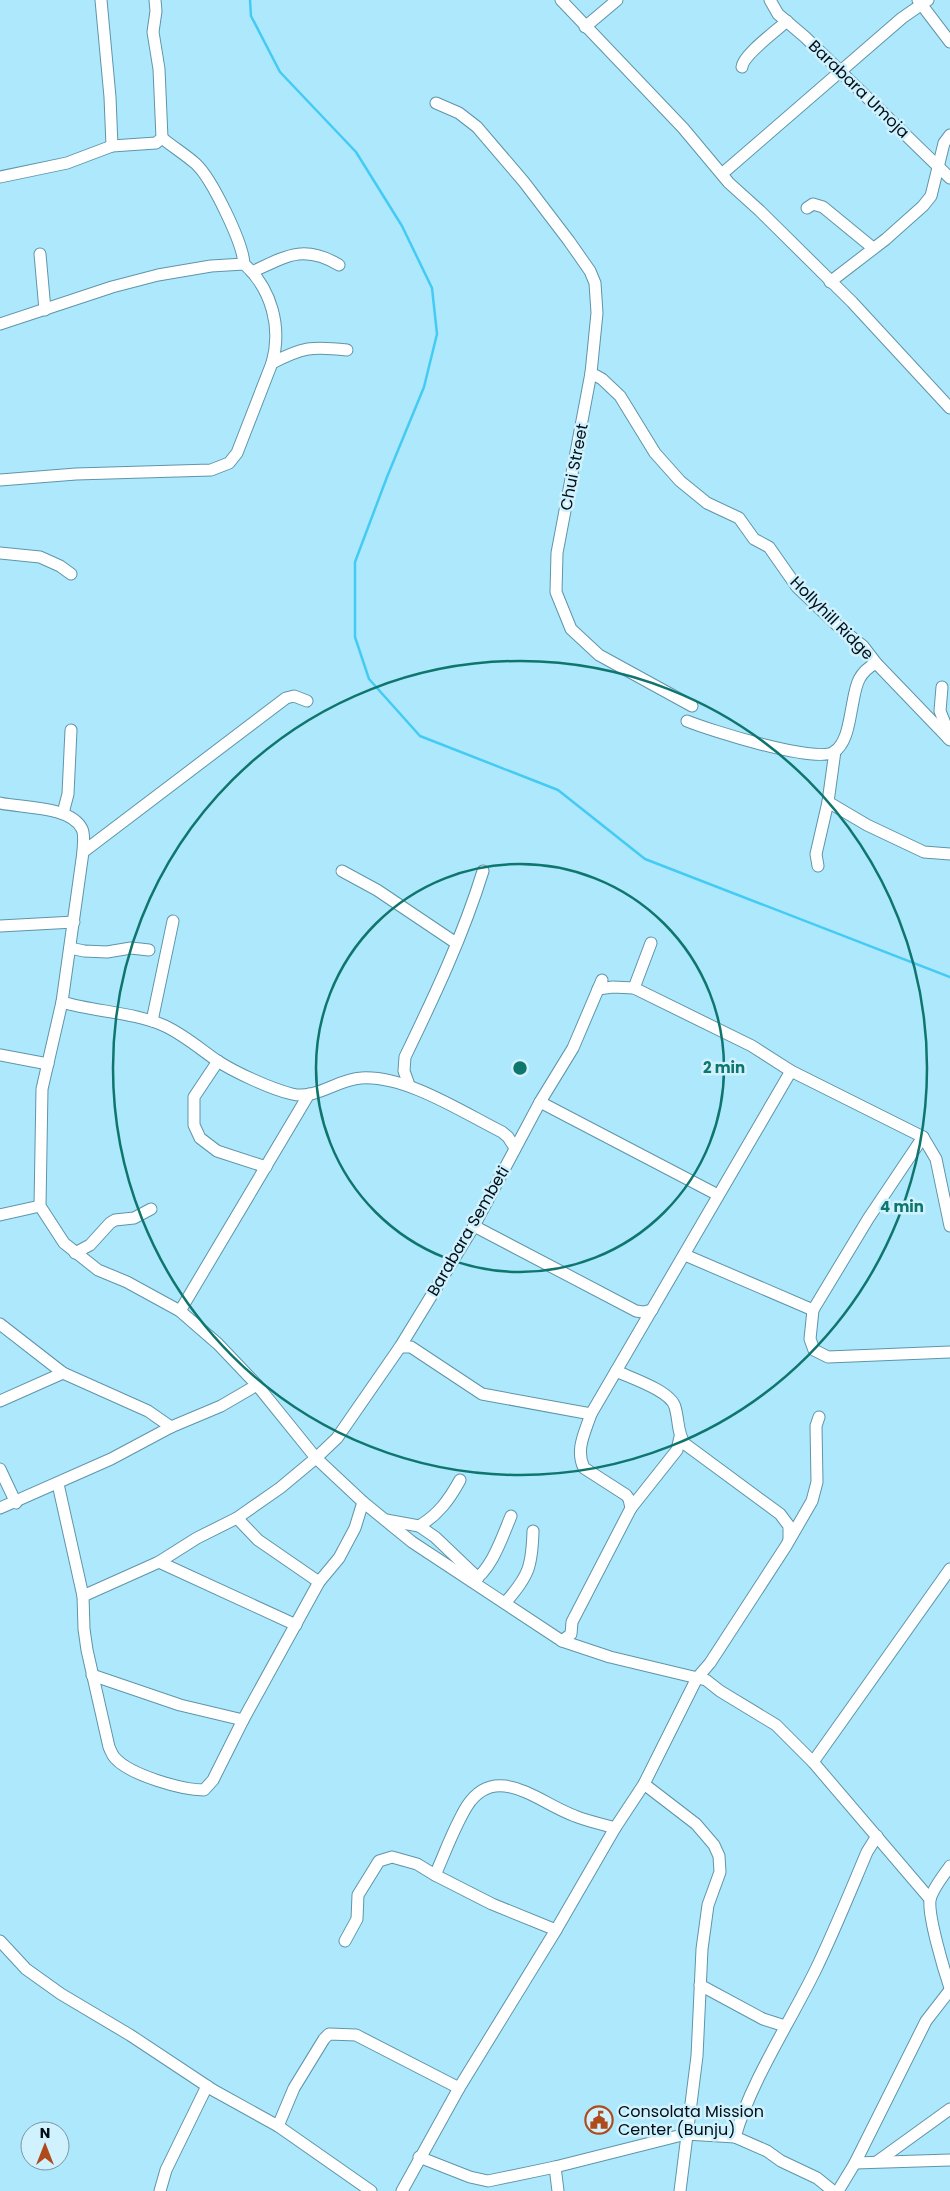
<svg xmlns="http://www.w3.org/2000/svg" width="950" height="2191" viewBox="0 0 950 2191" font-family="Poppins,sans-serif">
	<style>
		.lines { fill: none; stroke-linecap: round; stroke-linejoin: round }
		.stream { stroke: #44cbf4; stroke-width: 2.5 }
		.minor-casing { stroke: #5e95a9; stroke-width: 13 }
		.minor { stroke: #fff; stroke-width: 11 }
		.ring { fill: none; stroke: #0f766e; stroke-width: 2.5 }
		.labels { text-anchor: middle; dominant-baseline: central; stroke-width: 5; stroke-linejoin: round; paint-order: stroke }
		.street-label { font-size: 16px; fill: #000e16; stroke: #d0f1fe }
		.poi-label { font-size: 16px; fill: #000e16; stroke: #d0f1fe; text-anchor: start }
		.centre { fill: #0f766e; stroke: #d0f1fe; stroke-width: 2.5 }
		.ring-label { font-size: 15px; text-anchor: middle; font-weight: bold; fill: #0f766e; stroke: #d0f1fe; stroke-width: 5; stroke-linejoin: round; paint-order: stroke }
	</style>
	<rect width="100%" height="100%" fill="#aee8fd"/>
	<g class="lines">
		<path class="stream" d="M250 0 251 16 280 72 356 152 402 226 432 288 437 334 424 387 387 477 355 562V637L369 679 420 736 558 790 645 859 950 977"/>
		<g class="minor-casing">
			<g id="minor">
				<path d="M101 0 110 97 112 146"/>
				<path d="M561 0 683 128 729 183 760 211 852 302 950 408"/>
				<path d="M770 0 778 14 805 37 950 178"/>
				<path d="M918 0 950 42"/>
				<path d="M585 27 617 0"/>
				<path d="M742 67C743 55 776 31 787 21"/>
				<path d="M436 103 459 113 477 127 524 182 569 241 590 271 595 283 597 313 591 373 557 553 556 592 571 629 599 655 692 706"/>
				<path d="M162 138C173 147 186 155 196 164 212 179 243 243 244 264"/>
				<path d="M723 173 902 18 928 0"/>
				<path d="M0 177 67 163 112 146 156 143 162 138 159 69 153 32 156 11 155 0"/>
				<path d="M807 208 813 204 823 207 873 248"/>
				<path d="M40 254 45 310"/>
				<path d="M252 272C286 256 304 244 339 265"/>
				<path d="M830 282 886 239 923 206 931 196 944 143 950 135"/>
				<path d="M0 324 112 287 158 275 211 266 244 264C272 289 282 328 272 363L237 453 229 463 211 470 76 474 0 480"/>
				<path d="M272 363C303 347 312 346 347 350"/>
				<path d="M591 373 602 379 620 396 655 453 680 481 707 503 739 518 754 539 769 547 797 587 839 627 863 646 876 663 950 740"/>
				<path d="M0 553 40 557 60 566 71 574"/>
				<path d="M942 687 940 711 948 731V738"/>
				<path d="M687 721C709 730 816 764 834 752 847 743 849 722 852 707 856 687 856 674 876 663"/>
				<path d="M828 802 867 825 924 852 950 854"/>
				<path d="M0 803C23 808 71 806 82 829 85 835 83 846 83 852L62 1002 42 1089 40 1206 64 1243 98 1270 127 1282 180 1311 218 1344 257 1385 316 1458 363 1502 412 1542 562 1641 610 1657 706 1680 720 1691 776 1725 813 1762 930 1899"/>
				<path d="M63 813 68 794 71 730"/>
				<path d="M83 852 286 698 294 696 307 701"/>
				<path d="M818 866 816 854 828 802 835 751"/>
				<path d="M342 871 377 890 456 943"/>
				<path d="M0 926 74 922"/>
				<path d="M70 948 84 951 107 952 131 948 149 950"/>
				<path d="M634 988 651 943"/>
				<path d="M598 989 613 987 634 988 752 1046 791 1071 923 1137 936 1159 950 1226"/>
				<path d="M62 1002C95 1012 134 1012 165 1026 184 1035 199 1048 216 1060 234 1072 271 1089 292 1094 316 1100 338 1079 361 1078 406 1075 462 1112 502 1132L508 1137 515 1148"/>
				<path d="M152 1021 173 921"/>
				<path d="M0 1055 48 1064"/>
				<path d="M218 1061 194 1097V1125L200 1138 217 1151 266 1167"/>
				<path d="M409 1085 404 1071 405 1057C434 997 463 936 483 871"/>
				<path d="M540 1102 718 1195"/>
				<path d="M923 1137 868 1219 813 1310 810 1339 814 1350 828 1357 950 1352"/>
				<path d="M0 1215 40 1206"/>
				<path d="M474 1226 636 1311 643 1312 652 1310"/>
				<path d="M75 1253 90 1245 110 1223 115 1220 134 1218 151 1209"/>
				<path d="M685 1255 813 1310"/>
				<path d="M180 1311 309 1094"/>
				<path d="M0 1324 63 1373 148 1411 171 1427"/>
				<path d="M400 1347H411L482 1394 591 1414"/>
				<path d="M616 1371C631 1378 671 1391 675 1407 679 1420 677 1433 685 1444L780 1514 789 1526V1539"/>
				<path d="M0 1401 63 1373"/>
				<path d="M0 1469 16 1503"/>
				<path d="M58 1484 83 1596 84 1629 87 1650 109 1747C111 1751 112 1755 115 1758 130 1775 182 1790 204 1790L213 1780 243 1720 319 1582 339 1558 355 1528 363 1502"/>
				<path d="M0 1508 111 1459 171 1427 221 1406 257 1385"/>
				<path d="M631 1508 677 1450 680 1437"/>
				<path d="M237 1518 258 1540 319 1582"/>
				<path d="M386 1520 419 1526C438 1515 449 1500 460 1480"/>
				<path d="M419 1526 435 1537 478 1578"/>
				<path d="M159 1562 296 1625"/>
				<path d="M472 1581C491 1572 503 1535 511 1516"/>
				<path d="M83 1596 159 1562 197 1538 237 1518 280 1488 316 1458 337 1438 400 1347 474 1226 540 1102 573 1048 602 980"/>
				<path d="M505 1603C529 1576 532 1566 533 1531"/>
				<path d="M562 1641 571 1634 572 1622 631 1508 629 1499 626 1495 584 1468C575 1450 585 1432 591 1414L791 1071"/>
				<path d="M92 1675 180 1705 243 1720"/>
				<path d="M813 1762 950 1569"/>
				<path d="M644 1784 696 1824 714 1845 719 1856 720 1872 708 1905 702 1949 697 2056 680 2191"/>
				<path d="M950 1866C944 1875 932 1889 930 1900 928 1917 944 1970 950 1988"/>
				<path d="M435 1875C445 1853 454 1827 467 1806 496 1761 539 1803 575 1816 587 1821 602 1824 615 1828"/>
				<path d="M0 1941 26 1969 61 1994 130 2035 213 2090 278 2126 371 2191"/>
				<path d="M345 1941 357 1919 358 1895 379 1861 392 1857 417 1864 435 1875 492 1904 556 1930"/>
				<path d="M700 1985 763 2019 785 2026"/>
				<path d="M278 2126 294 2088 324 2039 329 2034 356 2035 459 2088"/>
				<path d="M735 2137C751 2081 789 2024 815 1971 834 1932 850 1892 867 1852L877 1836"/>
				<path d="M419 2157 470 2177 488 2181 555 2167 686 2134 735 2137 767 2151 781 2161 817 2178 833 2191"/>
				<path d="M878 2161 950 2109"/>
				<path d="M855 2163 950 2160"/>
				<path d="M555 2167 558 2191"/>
				<path d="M160 2191 166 2170 207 2086"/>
				<path d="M402 2191 459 2088 556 1930 615 1828 644 1784 697 1678 710 1663 786 1546 812 1501 817 1482 816 1426 819 1417"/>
				<path d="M838 2191 855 2163 926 2021 950 1990"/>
			</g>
		</g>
		<use href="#minor" class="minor"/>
	</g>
	<g class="ring">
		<circle cx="520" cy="1068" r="204"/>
		<circle cx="520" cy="1068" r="407"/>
	</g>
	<defs>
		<g id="civic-ring" transform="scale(1.4375)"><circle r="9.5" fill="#d0f1fe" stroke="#af4a1a" stroke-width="1.5"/><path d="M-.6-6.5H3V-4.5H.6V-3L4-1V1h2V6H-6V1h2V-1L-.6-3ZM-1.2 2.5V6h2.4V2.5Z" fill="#af4a1a"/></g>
	</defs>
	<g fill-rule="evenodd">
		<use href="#civic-ring" x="599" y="2120"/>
	</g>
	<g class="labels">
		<g class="street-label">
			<text transform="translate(859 89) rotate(44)">Barabara Umoja</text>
			<text transform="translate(574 467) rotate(-79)">Chui Street</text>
			<text transform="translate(832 618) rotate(45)">Hollyhill Ridge</text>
			<text transform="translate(468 1231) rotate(-60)">Barabara Sembeti</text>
		</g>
		<g class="poi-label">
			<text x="618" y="2111">Consolata Mission<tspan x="618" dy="18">Center (Bunju)</tspan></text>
		</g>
	</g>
	<circle cx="520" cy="1068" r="8" class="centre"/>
	<g class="ring-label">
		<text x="724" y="1073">2 min</text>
		<text x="902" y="1212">4 min</text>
	</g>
	<g transform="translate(45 2146)"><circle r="24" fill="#d0f1fe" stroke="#7d96a1"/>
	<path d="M0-4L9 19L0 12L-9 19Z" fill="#af4a1a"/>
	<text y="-8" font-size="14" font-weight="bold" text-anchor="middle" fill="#000e16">N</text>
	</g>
</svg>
